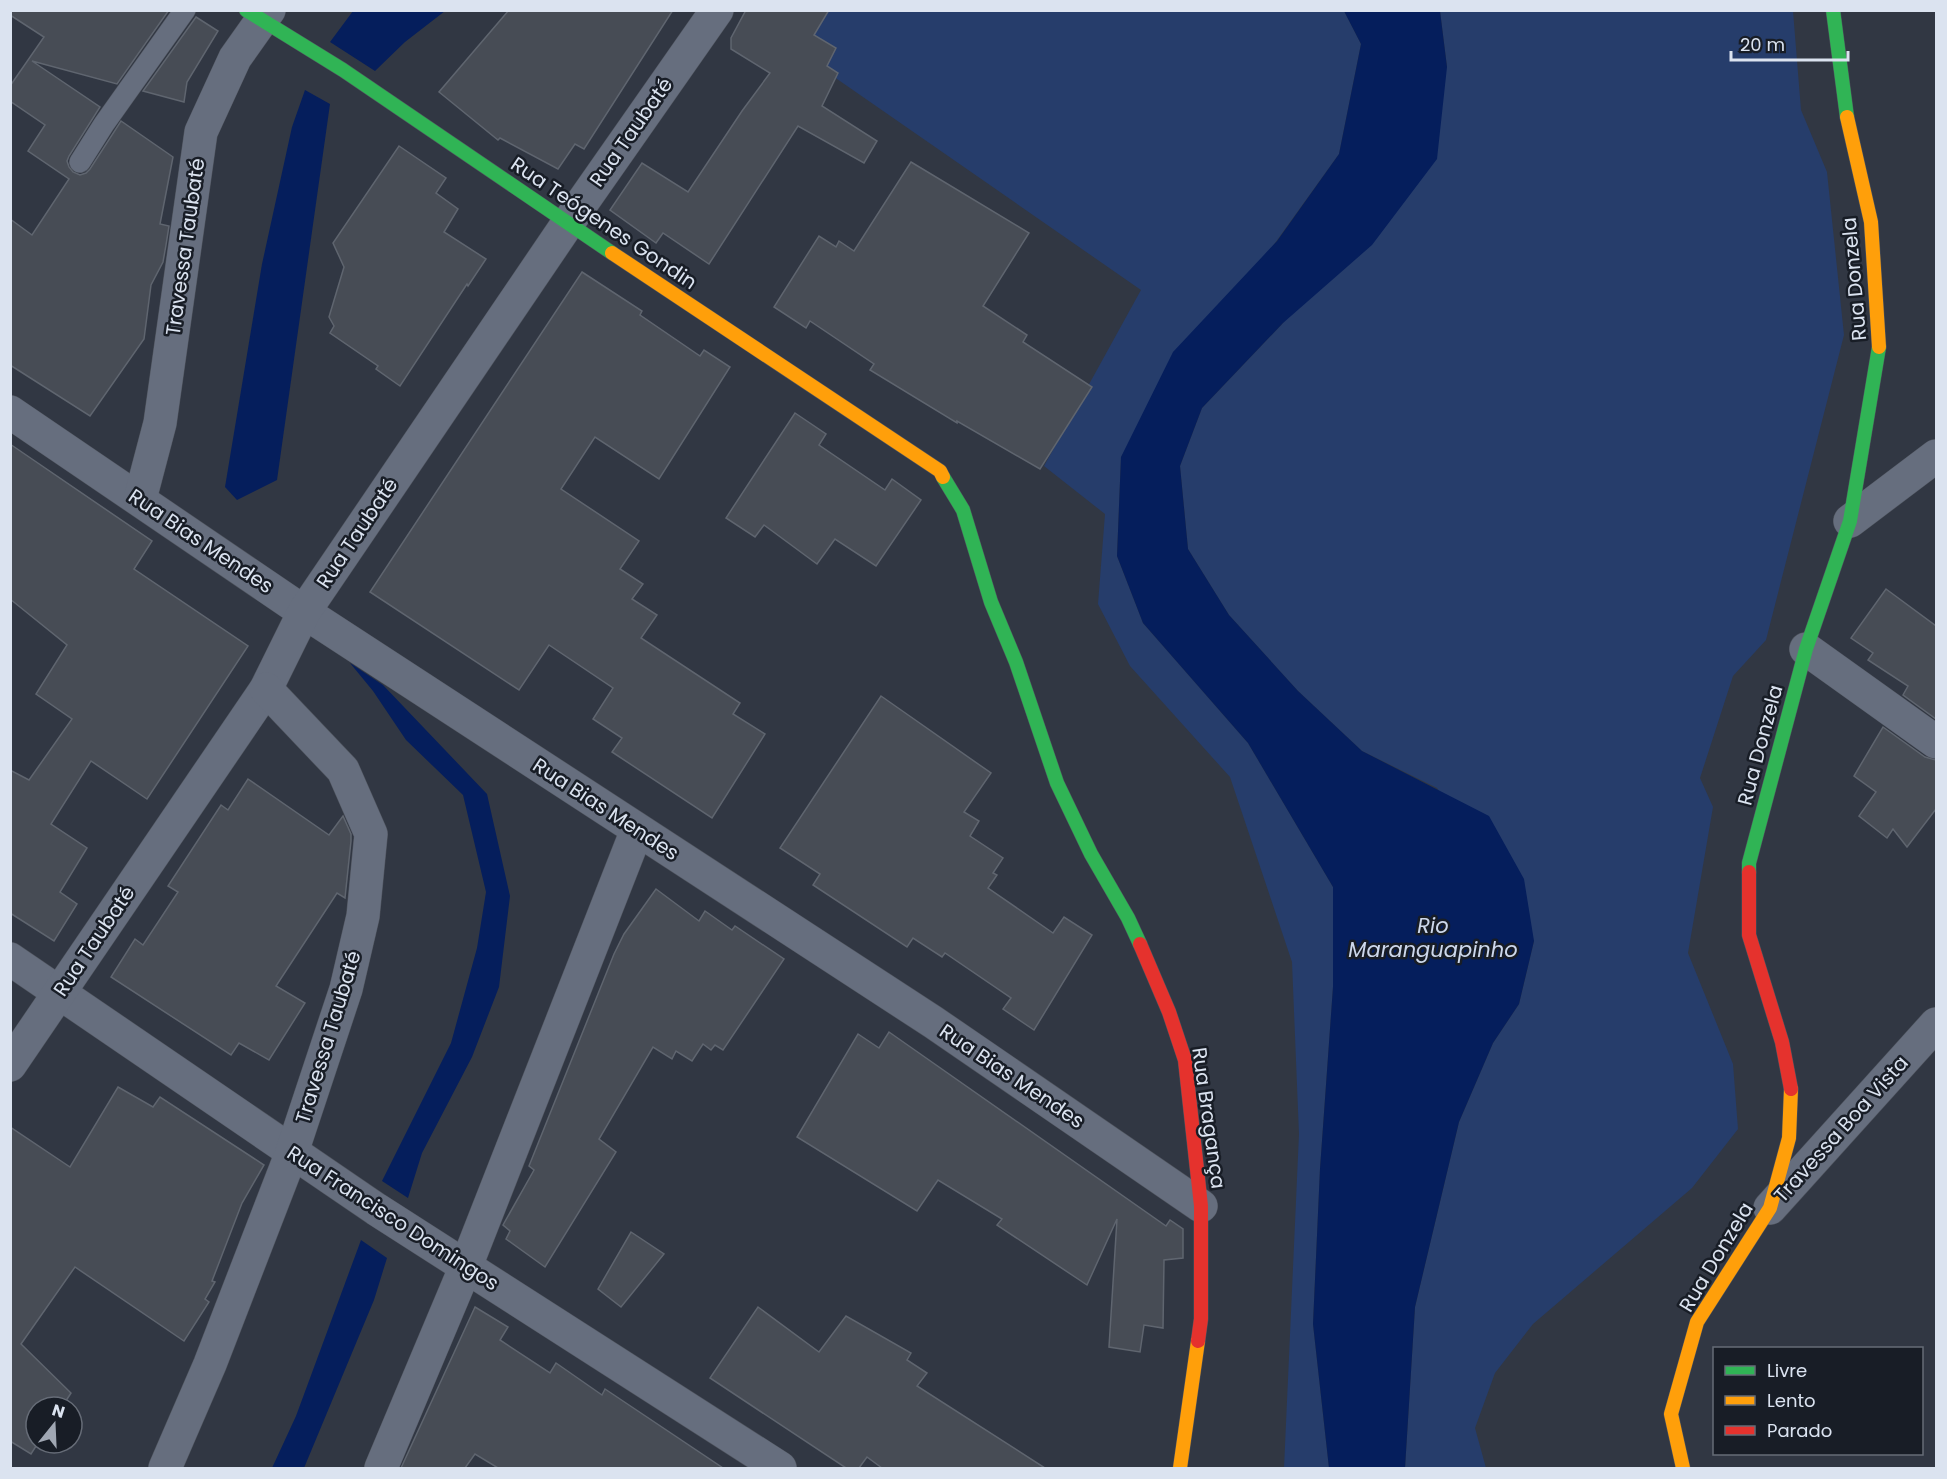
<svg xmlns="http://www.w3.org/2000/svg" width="1947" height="1479" viewBox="0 0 1947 1479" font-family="Poppins,sans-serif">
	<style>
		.green { fill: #263d6b }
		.water { fill: #051e5c }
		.building { fill: #474c55; stroke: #5f656f; stroke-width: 1.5 }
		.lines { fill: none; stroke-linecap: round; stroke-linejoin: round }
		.lane-casing { stroke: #4e535d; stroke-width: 22 }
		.street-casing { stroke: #4e535d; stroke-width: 34 }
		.fast-casing { stroke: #4e535d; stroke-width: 15 }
		.slow-casing { stroke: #4e535d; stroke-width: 15 }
		.jam-casing { stroke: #4e535d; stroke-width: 15 }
		.lane { stroke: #666e7e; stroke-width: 21 }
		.street { stroke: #666e7e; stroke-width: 33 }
		.fast { stroke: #30b455; stroke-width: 14 }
		.slow { stroke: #ff9f0a; stroke-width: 14 }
		.jam { stroke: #e5322d; stroke-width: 14 }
		.labels { text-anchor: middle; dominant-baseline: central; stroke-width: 5; stroke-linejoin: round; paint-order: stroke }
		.street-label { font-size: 20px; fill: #dbe3f0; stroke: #181d26 }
		.water-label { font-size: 21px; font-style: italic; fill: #cdd8ec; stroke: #181d26 }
	</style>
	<rect width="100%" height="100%" fill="#313743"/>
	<g class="green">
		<path d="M821 10 1344 11 1361 44 1339 154 1121 457 1117 556 1143 623 1248 743 1333 887V987L1320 1169 1313 1324 1329 1468H1284L1299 1134 1292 962 1230 777 1130 666 1098 604 1105 514 1044 466 1141 290 801 54Z"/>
		<path d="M1440 11H1793L1801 110 1827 172 1844 335 1766 640 1733 676 1700 778 1713 807 1688 953 1733 1064 1738 1129 1692 1188 1533 1324 1495 1373 1475 1428 1486 1468H1405L1415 1307 1459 1122 1493 1043 1519 1004 1534 941 1437 788 1362 751 1298 691 1229 615 1188 549 1180 466 1202 408 1283 323 1447 67Z"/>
	</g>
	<g class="water">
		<path d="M353 11V10L445 11 405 42 375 71 330 42Z"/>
		<path d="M1344 11H1440L1447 67 1437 159 1372 245 1283 323 1202 408 1180 466 1188 549 1229 615 1298 691 1362 751 1489 816 1524 879 1534 941 1519 1004 1493 1043 1459 1122 1415 1307 1405 1468H1329L1313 1324 1320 1169 1333 987V887L1248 743 1143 623 1117 556 1121 457 1173 352 1277 241 1339 154 1361 44Z"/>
		<path d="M305 90 330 104 277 480 237 500 225 487 262 264 292 127Z"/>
		<path d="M350 663 383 685 487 794 510 896 499 987 472 1057 422 1153 408 1198 382 1181 451 1043 477 948 486 892 463 795 406 740 373 691Z"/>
		<path d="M361 1240 387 1258 374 1300 304 1468H272L296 1416Z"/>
	</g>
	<g class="building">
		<path d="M10 10H169L117 84 32 61 100 107 69 156 67 161 69 167 73 172 80 175 86 173 90 169 121 121 173 157 160 224 169 226 166 245 163 262 151 285 144 339 90 416 10 365V219L32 235 69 179 28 151 45 125 10 101V86L44 37 10 15Z"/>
		<path d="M509 10H673L584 149 575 144 558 169 500 138 498 140 439 92Z"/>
		<path d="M746 10H829L814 35 836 48 827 66 838 73 822 106 877 141 864 163 798 126 709 264 663 233 656 243 610 210 642 163 688 192 742 111 770 73 731 49V38Z"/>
		<path d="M196 17 218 31 187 82 184 102 143 91Z"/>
		<path d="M399 146 446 178 436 193 458 209 444 232 486 259 468 286 467 284 400 386 376 369 378 366 330 333 334 326 329 317 344 267 333 243Z"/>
		<path d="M911 162 1029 233 983 306 1027 335 1023 342 1092 387 1040 469 957 421V423L870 370 874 364 810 321 806 328 774 307 819 236 836 247 839 241 854 251Z"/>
		<path d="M582 272 642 311 640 315 700 356 704 350 730 367 659 479 595 437 561 489 639 541 620 569 643 584 632 599 657 615 641 638 740 703 733 714 765 734 712 818 612 752 622 738 593 719 613 688 549 645 519 690 370 592Z"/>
		<path d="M795 413 826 434 819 445 885 490 892 479 921 500 876 566 835 539 817 564 764 525 755 537 726 518Z"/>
		<path d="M10 444 152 541 134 569 248 646 147 799 91 761 51 824 87 848 60 892 77 904 54 941 10 913V770L29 780 72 719 36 694 67 645 10 599Z"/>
		<path d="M1886 589 1936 626V719L1903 695 1908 686 1868 660 1873 653 1851 638Z"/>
		<path d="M881 696 991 773 964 812 979 821 970 836 1003 858 993 873 997 875 988 888 1053 933 1064 917 1092 935 1034 1030 1003 1009 1011 998 945 953 942 957 913 938 907 947 813 885 820 874 780 848Z"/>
		<path d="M1883 727 1925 757 1936 760V809L1907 847 1893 829 1887 838 1859 816 1876 792 1854 776Z"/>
		<path d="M248 779 329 835 343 816 351 834V841L345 898 337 893 276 986 305 1003 269 1060 239 1043 231 1055 111 977 135 939 143 945 178 892 168 886 221 805 228 810Z"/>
		<path d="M656 889 699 921 705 911 732 930 735 926 784 959 723 1050 715 1045 711 1050 703 1044 692 1061 676 1051 672 1059 653 1047 599 1139 616 1152 545 1267 506 1239 510 1231 503 1225 534 1170 529 1166 614 954 624 934Z"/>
		<path d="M889 1032 1166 1226 1170 1220 1183 1229V1258L1164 1260 1163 1328 1144 1325 1140 1352 1109 1347 1117 1219 1087 1285 997 1225 1002 1219 938 1180 917 1211 797 1137 858 1034 879 1048Z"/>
		<path d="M118 1087 153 1107 160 1097 264 1165 242 1203 212 1281 215 1282 205 1299 209 1302 184 1341 75 1267 21 1344 71 1393 62 1407H36V1443H38L31 1454 10 1441V1127L70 1167Z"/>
		<path d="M631 1232 664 1254 621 1307 598 1289Z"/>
		<path d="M475 1307 508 1327 500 1340 550 1373 556 1363 602 1395 605 1389 723 1468H498L475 1454 465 1468H401Z"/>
		<path d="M758 1307 819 1352 846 1316 911 1353 907 1360 927 1373 917 1386 1045 1468H882L867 1457 859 1468H846L710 1378Z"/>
	</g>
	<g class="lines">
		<g class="lane-casing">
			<path id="lane" d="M80 162 104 124 185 10"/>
		</g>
		<g class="street-casing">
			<g id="street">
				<path d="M10 412 304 612 933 1022 1201 1206"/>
				<path d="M140 499 160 423 201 132 235 58 269 10"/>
				<path d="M1850 521 1936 456"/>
				<path d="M1806 649 1936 742"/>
				<path d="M10 959 376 1209 780 1468"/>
				<path d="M10 1065 266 689 304 612 568 223 717 10"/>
				<path d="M1770 1208 1936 1024"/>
				<path d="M165 1468 210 1364 292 1152 346 989 363 916 371 834 343 770 266 689"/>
				<path d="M381 1468 466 1266 637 830"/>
			</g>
		</g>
		<g class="fast-casing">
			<g id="fast">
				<path d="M246 10 343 70 612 253"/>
				<path d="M1833 10 1847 117"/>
				<path d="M943 477 963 510 991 602 1016 662 1057 783 1091 854 1128 918 1140 944"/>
				<path d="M1749 872V863L1806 649 1850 521 1879 347"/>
			</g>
		</g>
		<g class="slow-casing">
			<g id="slow">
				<path d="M1847 117 1871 222 1879 347"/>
				<path d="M612 253 940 471 943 477"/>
				<path d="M1180 1468 1198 1341"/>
				<path d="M1683 1468 1671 1414 1697 1322 1770 1208 1789 1138 1791 1089"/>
			</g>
		</g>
		<g class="jam-casing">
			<g id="jam">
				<path d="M1749 872V935L1782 1042 1791 1089"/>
				<path d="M1140 944 1169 1012 1185 1060 1201 1206V1319L1198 1341"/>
			</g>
		</g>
		<use href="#lane" class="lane"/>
		<use href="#street" class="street"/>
		<use href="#fast" class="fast"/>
		<use href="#slow" class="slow"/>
		<use href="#jam" class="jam"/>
	</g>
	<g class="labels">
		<g class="street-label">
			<text transform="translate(631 132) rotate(-55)">Rua Taubaté</text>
			<text transform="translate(604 223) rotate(34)">Rua Teógenes Gondin</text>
			<text transform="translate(185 247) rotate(-82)">Travessa Taubaté</text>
			<text transform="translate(1854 279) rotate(-95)">Rua Donzela</text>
			<text transform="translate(357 533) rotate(-56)">Rua Taubaté</text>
			<text transform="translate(201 541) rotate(34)">Rua Bias Mendes</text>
			<text transform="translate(1760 745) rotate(-75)">Rua Donzela</text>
			<text transform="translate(606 809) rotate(33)">Rua Bias Mendes</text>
			<text transform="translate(94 941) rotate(-56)">Rua Taubaté</text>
			<text transform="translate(328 1037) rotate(-73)">Travessa Taubaté</text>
			<text transform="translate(1012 1076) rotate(34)">Rua Bias Mendes</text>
			<text transform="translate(1209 1118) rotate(82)">Rua Bragança</text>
			<text transform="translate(1841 1129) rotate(-48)">Travessa Boa Vista</text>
			<text transform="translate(393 1218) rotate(33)">Rua Francisco Domingos</text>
			<text transform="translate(1716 1257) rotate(-59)">Rua Donzela</text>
		</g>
		<g class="water-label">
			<text x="1433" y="925">Rio<tspan x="1433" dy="24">Maranguapinho</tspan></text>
		</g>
	</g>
	<rect width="1947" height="1479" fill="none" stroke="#dbe3f0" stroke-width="24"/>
	<rect x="1713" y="1347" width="210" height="108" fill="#181d26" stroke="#666c77" stroke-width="1.5"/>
	<rect x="1725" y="1366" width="30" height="9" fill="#30b455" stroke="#666c77" stroke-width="1.5"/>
	<text x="1767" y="1377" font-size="18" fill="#dbe3f0">Livre</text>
	<rect x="1725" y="1396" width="30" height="9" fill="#ff9f0a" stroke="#666c77" stroke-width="1.5"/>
	<text x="1767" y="1407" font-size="18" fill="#dbe3f0">Lento</text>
	<rect x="1725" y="1426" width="30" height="9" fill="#e5322d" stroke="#666c77" stroke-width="1.5"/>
	<text x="1767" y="1437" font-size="18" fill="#dbe3f0">Parado</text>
	<g transform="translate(54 1425) rotate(18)"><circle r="28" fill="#181d26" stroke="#666c77" stroke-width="1.5"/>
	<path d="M0-4.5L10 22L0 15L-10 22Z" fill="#a0a7b3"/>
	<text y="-9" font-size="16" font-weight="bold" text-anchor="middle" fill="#dbe3f0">N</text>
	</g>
	<path d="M1731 51v9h117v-9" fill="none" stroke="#dbe3f0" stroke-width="3"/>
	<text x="1740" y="51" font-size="18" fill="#dbe3f0" stroke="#181d26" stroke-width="4.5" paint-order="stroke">20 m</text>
</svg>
